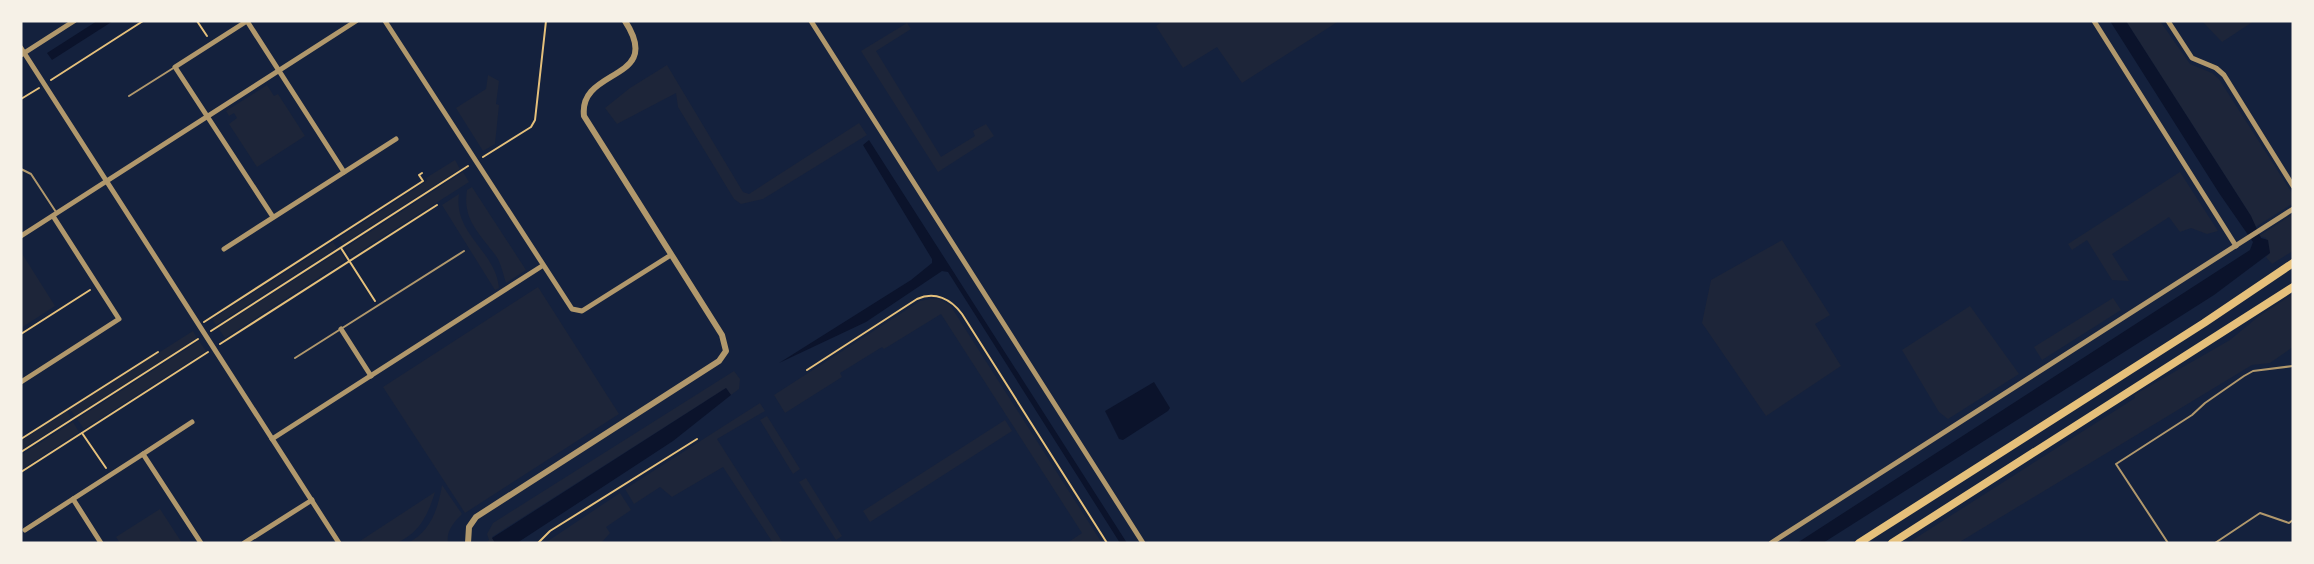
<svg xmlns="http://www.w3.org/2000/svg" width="2314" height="564" viewBox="0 0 2314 564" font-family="Arial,sans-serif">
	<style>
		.green { fill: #1d2539 }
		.water { fill: #0b132b }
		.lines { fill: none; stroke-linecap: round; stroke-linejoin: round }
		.path { stroke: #e5c07b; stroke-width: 2 }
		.service { stroke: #b1986c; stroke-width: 2 }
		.minor { stroke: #b1986c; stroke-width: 5 }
		.tertiary { stroke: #b1986c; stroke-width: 6 }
		.trunk { stroke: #e5c07b; stroke-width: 8 }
	</style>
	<rect width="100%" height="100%" fill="#14213d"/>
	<g class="green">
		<path d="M1163 21H1339L1242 83 1217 47 1183 68 1156 26Z"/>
		<path d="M2126 21H2160L2190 64 2212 73 2219 79 2292 193V204L2254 228 2251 216Z"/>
		<path d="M2202 21H2254L2222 42Z"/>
		<path d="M907 23 911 29 876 51 941 157 975 136 973 131 986 124 994 136 938 172 861 51Z"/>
		<path d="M667 65 743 192 749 194 859 123 867 135 763 199 741 204 734 199 678 107 676 93 617 124 605 108 630 88Z"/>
		<path d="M488 75 499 81 496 104 499 105 495 144 483 151 456 108 486 89Z"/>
		<path d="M267 85 274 96 278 94 305 136 257 167 229 124 237 118 234 113 229 116 226 111Z"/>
		<path d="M455 160 460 169 343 244 339 238 427 181 426 178Z"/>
		<path d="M463 172 469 182 351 257 345 248Z"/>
		<path d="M2180 172 2218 231 2207 234 2191 228 2180 232 2169 217 2112 254 2129 281 2112 280 2087 240 2072 250 2068 244Z"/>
		<path d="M472 187 526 270 506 283C503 274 501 263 496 256 480 234 462 220 467 190Z"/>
		<path d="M459 194C453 234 496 251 499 288L495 290 442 205Z"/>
		<path d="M2293 214V251L2272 264 2266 257 2270 253 2266 238 2259 236Z"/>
		<path d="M1782 240 1830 315 1815 324 1841 366 1766 416 1702 323 1711 280Z"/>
		<path d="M333 242 337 248 216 325 212 319Z"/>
		<path d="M340 251 346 260 225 338 218 328Z"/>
		<path d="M21 252 55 306 21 328Z"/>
		<path d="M538 287 619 414 465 513 383 387Z"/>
		<path d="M2293 294V347L2270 363 2252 365 1958 543H1908L2135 398 2134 395 2230 340 2259 316Z"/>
		<path d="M2113 298 2121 310 2042 360 2034 347Z"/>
		<path d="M930 299H939L950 305 1102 543H1067L1082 533 941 314 884 349 882 347 840 373 842 377 785 413 774 395 920 301Z"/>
		<path d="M1970 306 2019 374 1948 419 1939 412 1902 350Z"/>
		<path d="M193 331 197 338 75 416 70 409Z"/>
		<path d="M199 341 206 351 84 429 77 419Z"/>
		<path d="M734 371 740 379 739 389 731 395 726 388 492 537 495 543H486L489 540 487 534 493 523Z"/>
		<path d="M760 403 765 411 717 439 783 543H773L723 467 672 497 660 487 634 504 625 489Z"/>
		<path d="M67 411 71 418 21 450V441Z"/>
		<path d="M767 416 800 469 793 474 760 420Z"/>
		<path d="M1005 420 1012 431 870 522 863 511Z"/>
		<path d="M73 422 79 432 21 470V455Z"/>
		<path d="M806 478 842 536 836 540 799 482Z"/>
		<path d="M442 485 462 514C454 522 446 531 448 543H408C431 531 438 509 442 485Z"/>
		<path d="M435 492C428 515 419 534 396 543 386 547 368 543 357 543Z"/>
		<path d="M620 493 631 510 606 527 610 533 601 543H545Z"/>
		<path d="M160 509 182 543H120L116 537Z"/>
	</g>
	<g class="water">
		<path d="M97 21H113L52 60 47 53Z"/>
		<path d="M2110 21H2126L2251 216 2261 238 2268 240 2270 253 2214 295 1823 543H1797L2250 250 2253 242 2219 193Z"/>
		<path d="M869 140 1127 543H1120L948 272 942 271 866 322 779 363 911 280 932 263V259L863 145Z"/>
		<path d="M1154 382 1170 408 1168 411 1123 440 1119 439 1105 411Z"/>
		<path d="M726 388 731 395 673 441 517 543H495L492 538Z"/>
	</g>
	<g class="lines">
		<g class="path">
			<path d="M197 21 207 36"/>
			<path d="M51 80 143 21"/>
			<path d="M21 99 39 88"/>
			<path d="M483 157 531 127 535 120 546 21"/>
			<path d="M341 248 375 301"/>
			<path d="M204 322 423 181 419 175 422 173"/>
			<path d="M211 331 468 166"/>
			<path d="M21 334 90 290"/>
			<path d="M220 344 437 205"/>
			<path d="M807 370 917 299C935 291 951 299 962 314L1107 543"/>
			<path d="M82 433 106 468"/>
			<path d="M21 439 158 352"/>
			<path d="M21 452 198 339"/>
			<path d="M21 472 208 352"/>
			<path d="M538 543 550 531 697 439"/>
		</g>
		<g class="service">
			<path d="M129 96 175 67"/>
			<path d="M21 169 31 174 56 212"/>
			<path d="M295 358 464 251"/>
			<path d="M2168 543 2116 464 2192 415 2205 403 2244 376 2253 371 2293 366"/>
			<path d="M2215 543 2260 513 2289 523 2293 520"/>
		</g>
		<g class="minor">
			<path d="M385 21 572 309 582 311 671 255"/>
			<path d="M811 21 1143 543"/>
			<path d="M2094 21 2236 246"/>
			<path d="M2168 21 2192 58 2216 68 2224 75 2293 186"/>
			<path d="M21 48 339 543"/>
			<path d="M21 55 74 21"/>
			<path d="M273 217 175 67 247 21 344 172"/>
			<path d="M21 236 356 21"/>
			<path d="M224 249 396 139"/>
			<path d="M341 329 371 376"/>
			<path d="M21 382 119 319 53 216"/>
			<path d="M272 439 542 266"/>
			<path d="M143 454 192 422"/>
			<path d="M25 530 73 499"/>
			<path d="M101 543 73 499 143 454 201 543"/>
			<path d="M244 543 312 500"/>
			<path d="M1771 543 2293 209"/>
		</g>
		<path class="tertiary" d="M468 543 469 527 476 517 719 361 726 351 722 335 584 116C578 67 665 82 625 21"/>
		<g class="trunk">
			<path d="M1859 543 2204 323 2293 263"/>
			<path d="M1892 543 2293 287"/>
		</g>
	</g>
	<rect width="2314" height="564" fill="none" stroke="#f6f1e7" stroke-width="45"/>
</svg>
